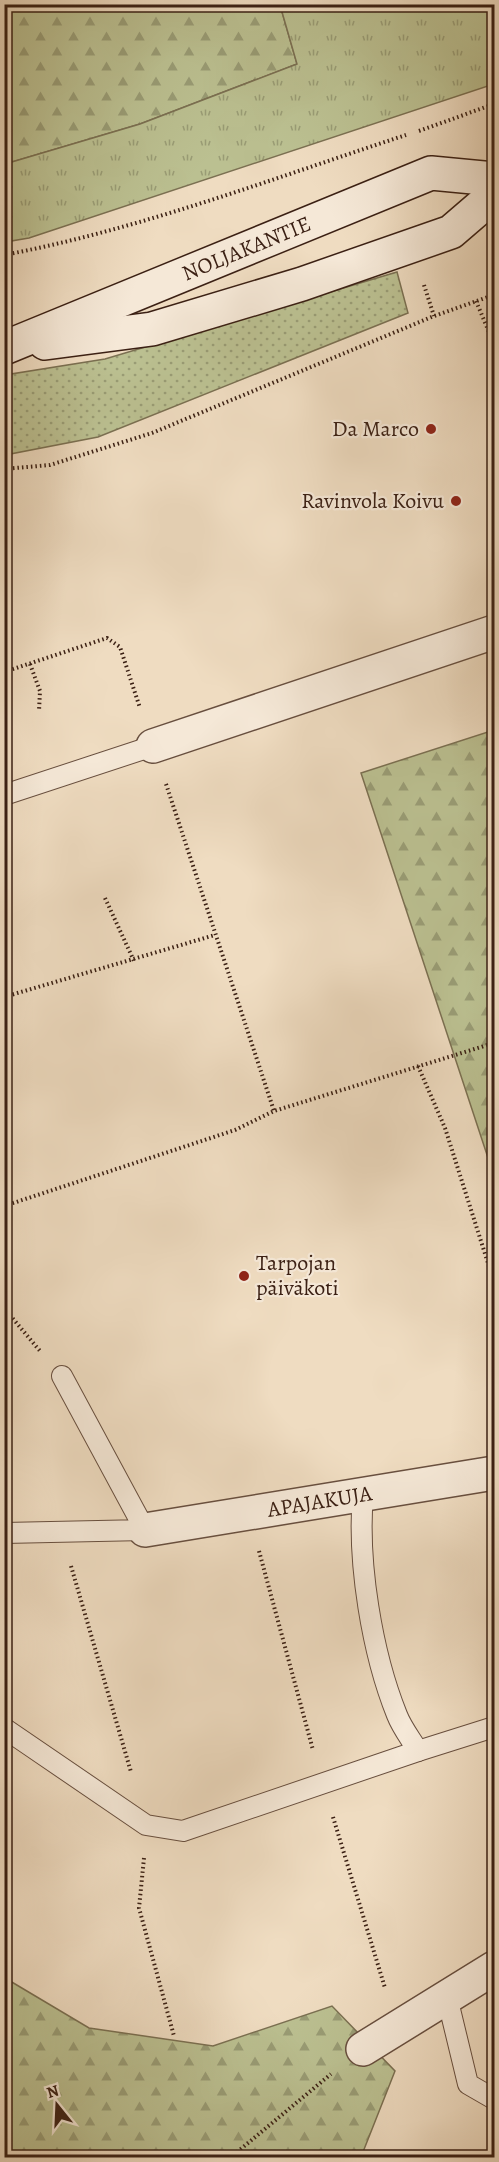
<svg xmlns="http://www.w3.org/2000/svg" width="499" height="2162" viewBox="0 0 499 2162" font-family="Alegreya,serif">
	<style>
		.grass { fill: url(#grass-dots); stroke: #7b7052; stroke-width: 1.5 }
		.forest { fill: url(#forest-firs); stroke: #7b7052; stroke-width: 1.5 }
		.park { fill: url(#park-tufts); stroke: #7b7052; stroke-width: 1.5 }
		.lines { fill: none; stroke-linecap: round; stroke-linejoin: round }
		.service-casing { stroke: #684f3f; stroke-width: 22 }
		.minor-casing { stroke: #684f3f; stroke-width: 36 }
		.secondary-casing { stroke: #3b2014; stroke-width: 36 }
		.path { stroke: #3b2014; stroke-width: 4; stroke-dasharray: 1.5 3; stroke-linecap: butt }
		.service { stroke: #f5e8d7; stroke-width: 20 }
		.minor { stroke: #f5e8d7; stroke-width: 33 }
		.secondary { stroke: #f5e8d7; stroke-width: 33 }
		.poi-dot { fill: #8f2418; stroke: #f5e8d7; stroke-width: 2 }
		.labels { text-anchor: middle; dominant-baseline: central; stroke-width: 4.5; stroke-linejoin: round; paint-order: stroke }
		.street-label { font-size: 22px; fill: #3b2014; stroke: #f5e8d7 }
		.poi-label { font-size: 22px; fill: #3b2014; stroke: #f5e8d7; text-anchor: end }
	</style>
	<defs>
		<pattern id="grass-dots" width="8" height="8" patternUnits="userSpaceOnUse" patternTransform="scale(1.5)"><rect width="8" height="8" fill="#bbc091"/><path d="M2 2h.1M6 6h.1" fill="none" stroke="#999c75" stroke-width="1.8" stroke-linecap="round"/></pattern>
		<pattern id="forest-firs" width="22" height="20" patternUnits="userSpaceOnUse" patternTransform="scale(1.5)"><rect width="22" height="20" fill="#bbc091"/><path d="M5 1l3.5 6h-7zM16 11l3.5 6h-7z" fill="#999c75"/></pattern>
		<pattern id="park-tufts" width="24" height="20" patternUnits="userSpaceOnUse" patternTransform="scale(1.5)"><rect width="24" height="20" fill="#bbc091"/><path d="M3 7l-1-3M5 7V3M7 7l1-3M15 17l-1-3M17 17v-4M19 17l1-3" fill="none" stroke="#999c75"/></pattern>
	</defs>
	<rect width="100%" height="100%" fill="#efdcc1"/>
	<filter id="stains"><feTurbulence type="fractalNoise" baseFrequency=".00333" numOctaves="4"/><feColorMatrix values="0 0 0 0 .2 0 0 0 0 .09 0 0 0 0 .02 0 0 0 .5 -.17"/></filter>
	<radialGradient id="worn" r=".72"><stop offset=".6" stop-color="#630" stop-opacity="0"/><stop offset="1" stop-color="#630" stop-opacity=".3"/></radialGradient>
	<path class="grass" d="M397 272 408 313 98 437 5 455V375L105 359Z"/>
	<g class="forest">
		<path d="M5 5H280L297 64 140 124 5 164Z"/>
		<path d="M494 730V1176L361 773Z"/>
		<path d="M5 1978 89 2028 213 2046 332 2006 395 2071 361 2157 5 2158Z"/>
	</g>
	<path class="park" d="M280 5H494V84L29 238 5 242V164L140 124 297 64Z"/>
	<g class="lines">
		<g class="service-casing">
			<g id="service">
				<path d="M4 795 153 746"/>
				<path d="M4 1533 145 1530 62 1376"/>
				<path d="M4 1728 146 1825 183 1831 418 1751C411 1739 402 1728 397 1715 372 1653 357 1562 363 1495"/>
				<path d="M418 1751 494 1727"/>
				<path d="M447 1997 468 2084 494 2099"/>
			</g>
		</g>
		<g class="minor-casing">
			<g id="minor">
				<path d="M153 746 494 632"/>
				<path id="s1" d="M145 1530 494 1473"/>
				<path d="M363 2049 494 1968"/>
			</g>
		</g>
		<g class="secondary-casing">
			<g id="secondary">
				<path d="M45 343 152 329 302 284 451 232 494 195"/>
				<path id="s2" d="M4 348 431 173 494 179"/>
			</g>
		</g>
		<g class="path">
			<path d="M419 131 494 104"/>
			<path d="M4 255C141 229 274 178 406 135"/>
			<path d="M424 285 434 316"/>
			<path d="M476 301 494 344"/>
			<path d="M4 469 50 465 152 433 434 316 494 295"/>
			<path d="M30 664 40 691 39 711"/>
			<path d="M4 672 107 638 120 647 140 708"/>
			<path d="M166 784 274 1111"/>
			<path d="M105 898 134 961"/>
			<path d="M4 997 215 935"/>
			<path d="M418 1066 445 1128 494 1282"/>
			<path d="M4 1206 235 1130 274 1111 494 1043"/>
			<path d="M4 1308 40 1351"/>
			<path d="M259 1551 313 1750"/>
			<path d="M71 1566 131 1772"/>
			<path d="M333 1817 385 1988"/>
			<path d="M144 1858 139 1908 174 2036"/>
			<path d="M230 2158 331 2074"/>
		</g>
		<use href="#service" class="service"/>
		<use href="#minor" class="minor"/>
		<use href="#secondary" class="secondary"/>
	</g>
	<g class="poi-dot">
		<circle cx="431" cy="429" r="6"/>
		<circle cx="456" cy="501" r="6"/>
		<circle cx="244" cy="1276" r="6"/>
	</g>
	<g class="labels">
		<g class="street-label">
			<text stroke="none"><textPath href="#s2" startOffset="262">NOLJAKANTIE</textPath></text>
			<text stroke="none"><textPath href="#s1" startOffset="177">APAJAKUJA</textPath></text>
		</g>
		<g class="poi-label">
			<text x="419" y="429">Da Marco</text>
			<text x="444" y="501">Ravinvola Koivu</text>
			<text x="256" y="1263" text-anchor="start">Tarpojan<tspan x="256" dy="25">päiväkoti</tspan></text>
		</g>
	</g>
	<rect width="499" height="2162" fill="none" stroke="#efdcc1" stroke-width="24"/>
	<rect x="6" y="6" width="487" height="2150" fill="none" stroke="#3b2014" stroke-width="3"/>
	<rect x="12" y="12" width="475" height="2138" fill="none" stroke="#3b2014" stroke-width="1.5"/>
	<g transform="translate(57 2105) rotate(342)" stroke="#f5e8d7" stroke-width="4.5" paint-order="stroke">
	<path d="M0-4.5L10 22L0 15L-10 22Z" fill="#3b2014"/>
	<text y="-9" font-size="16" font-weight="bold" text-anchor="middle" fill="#3b2014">N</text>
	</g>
	<rect width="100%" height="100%" filter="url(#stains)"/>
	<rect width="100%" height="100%" fill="url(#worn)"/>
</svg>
